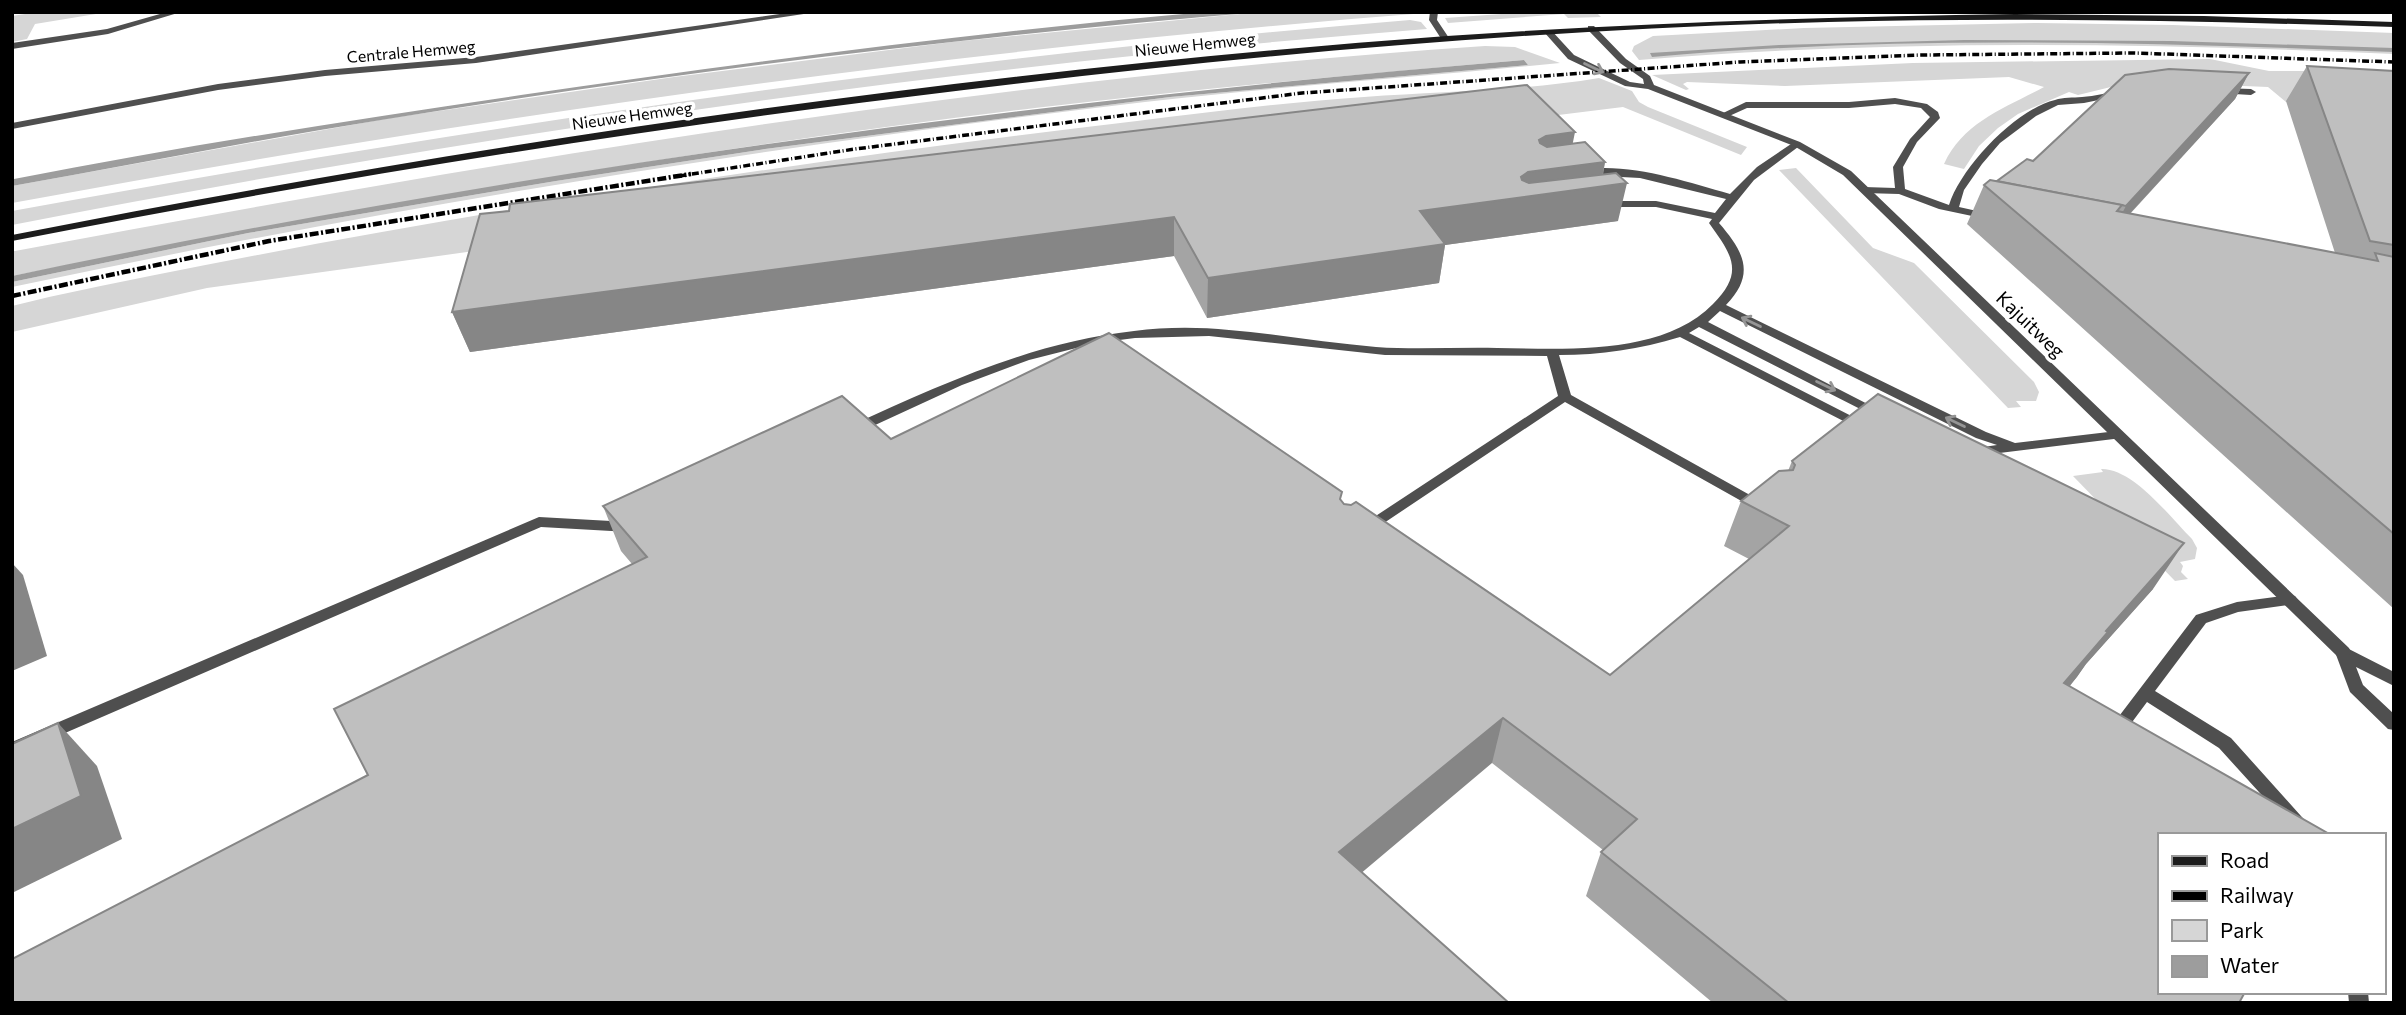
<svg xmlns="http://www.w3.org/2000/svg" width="2406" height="1015" viewBox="0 0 2406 1015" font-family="Commissioner,sans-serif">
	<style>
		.green { fill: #d6d6d6 }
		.water { fill: #9d9d9d }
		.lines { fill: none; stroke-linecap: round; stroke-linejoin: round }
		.service { fill: #4f4f4f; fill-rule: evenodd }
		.minor { fill: #4f4f4f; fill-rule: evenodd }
		.secondary { fill: #1c1c1c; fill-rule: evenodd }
		.rail-far1 { stroke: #000; stroke-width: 3.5; stroke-dasharray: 7 2.5 1 2.5; stroke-linecap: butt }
		.rail { stroke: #000; stroke-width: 4.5; stroke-dasharray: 9 2.5 2 2.5; stroke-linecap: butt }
		.wall { fill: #a4a4a4 }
		.shaded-wall { fill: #868686 }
		.building { fill: #bfbfbf; stroke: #868686; stroke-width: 2 }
		.oneway { stroke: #959595 }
		.labels { text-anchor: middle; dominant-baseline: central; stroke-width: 7; stroke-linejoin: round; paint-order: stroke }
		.far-street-label { font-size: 16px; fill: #000; stroke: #fff }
		.street-label { font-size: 19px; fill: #000; stroke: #fff }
	</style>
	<rect width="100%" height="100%" fill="#fff"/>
	<g class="green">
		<path d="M38 12H108L35 24 27 39 12 42V16Z"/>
		<path d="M1261 12 1426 13C952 50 480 116 12 203V186L390 118 674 77 952 42Z"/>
		<path d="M1530 12H1596L1601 17 1568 18 1564 14 1448 23 1445 18Z"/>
		<path d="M1410 20 1421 22 1427 29C952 66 480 134 12 225V211C475 126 941 58 1410 20Z"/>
		<path d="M2037 23 2173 25 2394 33V54C2142 43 1890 39 1639 60L1632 51 1634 46 1653 36 1804 28Z"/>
		<path d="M1485 46 1515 47 1560 63C1422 77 1283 86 1145 102 765 146 387 208 12 287V282L248 233 556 181 765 149 1170 97 1528 65 1524 60C1361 74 1198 89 1035 108 692 149 351 209 12 276V251H15C502 160 991 79 1485 46Z"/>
		<path d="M2210 59 2269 71H2353L2394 108 2286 102 2268 87 2171 83 2115 86 2078 95 2069 92 2018 114 1998 128 1979 146 1964 169 1944 164C1964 121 2006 108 2044 87L2009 77 1785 86 1687 82 1683 84 1689 89 1686 90 1652 75 1913 63Z"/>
		<path d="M1599 78 1632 91 1639 102 1648 107 1747 147 1741 155 1623 107 525 244 207 288 12 332V306L49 297C408 221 772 164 1137 121 1212 112 1288 102 1364 97 1442 91 1522 91 1599 78Z"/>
		<path d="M1796 168 1873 248 1914 263 2034 382 2039 392 2036 401H2016L2021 407 2008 408 1779 170Z"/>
		<path d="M2101 469C2133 468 2170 517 2192 539L2197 548 2195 559 2180 562 2183 566 2181 572 2188 579 2175 581 2073 476 2103 472Z"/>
	</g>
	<g class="water">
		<path d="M1206 12H1261C969 36 676 72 387 119 261 139 137 164 12 186L14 179C182 146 352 120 521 95 749 62 977 32 1206 12Z"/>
		<path d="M1964 40 2171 41 2394 48V52C2147 42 1898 35 1652 57L1650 53 1779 45Z"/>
		<path d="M1524 60 1528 65 1170 97 765 149 556 181 248 233 12 282V276C511 171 1017 102 1524 60Z"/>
	</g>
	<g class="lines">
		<g class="service">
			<path d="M167 12H181L108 34 12 49V43L107 29Z"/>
			<path d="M794 12H817L476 63 325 76 218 90 12 129V123L218 84 325 70 476 57Z"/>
			<path d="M1430 12H1438L1437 20 1449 38 1448 40H1442L1429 20Z"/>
			<path d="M2221 88 2251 89 2256 92 2251 95 2218 93 2216 91Z"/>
			<path d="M2120 90 2123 91V95L2084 103 2058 105 2036 116 2000 143 1982 164 1964 190 1959 207 1995 215 1996 217 1991 220 1939 209 1899 194 1864 193 1859 190 1864 187 1895 188 1893 167 1910 139 1930 117 1921 108 1895 104 1849 108H1747L1727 117 1719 115 1746 102H1849L1895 98 1927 104 1938 112 1940 118 1917 142 1903 167 1905 189 1949 205C1961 167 2016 109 2055 100 2063 97 2073 98 2082 97 2095 96 2108 93 2120 90Z"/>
			<path d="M1794 142 1802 144 1754 180 1719 223C1744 252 1756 274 1726 305L1986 432 2015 443 2117 431 2124 435 2122 438 1975 456 1970 455 1968 452 1970 449 1997 445 1976 438 1720 311 1708 322 1885 413 1884 416H1874L1699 327 1689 333 1869 425 1867 428H1857L1680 337C1640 349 1601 355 1559 355L1571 395 1766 504 1768 507 1761 512 1565 402 1372 531H1362L1360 528 1362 525 1558 396 1547 356 1385 355 1209 336 1135 338 1096 343 1029 360 962 385 860 432H850L848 429 850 426C942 384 1033 342 1134 331 1165 327 1198 327 1229 330 1278 334 1327 343 1376 347 1416 350 1457 347 1497 348 1565 349 1662 356 1713 304 1745 272 1732 255 1709 223L1712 219 1656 207H1603L1598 204 1603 201H1656L1715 213 1726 199 1640 178 1584 175 1579 172 1580 170C1629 162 1683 181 1730 194L1757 167Z"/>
			<path d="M539 517 629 522 636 527 629 532 541 527 12 756V742Z"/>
			<path d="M2290 595 2295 596 2298 600 2295 604 2238 612 2206 623 2155 691 2231 738 2318 835H2298L2219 748 2147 702 2121 737 2115 739 2109 737 2107 732 2196 615 2237 602Z"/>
			<path d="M2343 646 2394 672V686L2356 667 2363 685 2394 714V730L2388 729 2350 692 2335 652 2337 648Z"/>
			<path d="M2348 992H2368L2369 1003H2349Z"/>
		</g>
		<path class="minor" d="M1588 26H1594L1626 59 1650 76 1654 85 1800 142 1851 171 2349 648 2351 652 2349 656H2337L1843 175 1794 146 1648 89 1625 86 1568 59 1544 32 1551 30 1574 55 1630 82 1644 84 1643 79 1620 63 1588 30Z"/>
		<path class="secondary" d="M2015 14 2204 16 2394 22V27C2205 21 2017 17 1828 22 1539 29 1250 55 964 90 645 128 328 179 12 241V235C486 142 966 71 1447 36 1636 23 1825 17 2015 14Z"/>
		<path class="rail-far1" d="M679 176 855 149 1302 93 1740 62 1920 55 2135 53 2394 62"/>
		<path class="rail" d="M12 296 269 241 691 174"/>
	</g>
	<g class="wall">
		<path d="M2307 66 2394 71V609L1967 224 1984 185 1997 182 2033 161 2249 73 2235 99 2130 214 2335 253 2286 101Z"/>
		<path d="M1572 143 1605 162 1603 175 1618 221 1445 245 1439 283 1207 318 1174 256 470 352 452 312Z"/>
		<path d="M1792 461 2153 589 2086 664 2070 686 2239 1003H1713L1586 896 1601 852 1603 850 1492 763 368 775 632 564 621 551 603 506 1341 501 1344 504 1610 675 1749 559 1724 546 1741 501 1788 471Z"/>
	</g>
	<g class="shaded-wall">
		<path d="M2249 73 2235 99 2111 234 2126 206Z"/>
		<path d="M1575 132 1568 167 1605 162 1600 187 1627 183 1618 221 1445 245 1439 283 1207 318 1208 278 1420 211 1521 177 1539 140 1546 136Z"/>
		<path d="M1174 217V256L470 352 452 312Z"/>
		<path d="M2184 543 2153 589 2086 664 2077 677 2034 728 2064 683 2106 631Z"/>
		<path d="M12 563 23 575 47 656 12 671Z"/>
		<path d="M1503 718 1492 763 1334 896 1339 852Z"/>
		<path d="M58 723 97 766 122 839 12 893V829Z"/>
	</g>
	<g class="building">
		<path d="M2307 66 2394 71V245L2370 241Z"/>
		<path d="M2169 69 2249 73 2126 206 1997 181 2027 159 2033 161 2125 75Z"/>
		<path d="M1527 85 1575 132 1546 136 1539 140 1540 143 1547 147 1585 142 1605 162 1528 172 1521 177 1522 180 1529 183 1616 173 1627 183 1420 211 1445 244 1208 278 1174 217 452 312 480 214 509 211 510 204Z"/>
		<path d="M1990 180 2122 205 2117 211 2378 261 2375 253 2394 257V534L1984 185Z"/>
		<path d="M1109 333 1342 492 1340 499 1344 504 1351 505 1356 502 1610 675 1789 526 1741 501 1779 471 1793 470 1795 465 1792 461 1878 394 2184 543 2106 631 2108 632 2064 683 2331 835H2159V992H2245L2239 1003H1789L1601 852 1637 819 1503 718 1339 852 1509 1003H12V959L368 775 334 709 647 557 603 506 842 396 891 439Z"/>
		<path d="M58 723 81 796 12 829V744Z"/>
	</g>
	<defs><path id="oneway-shaft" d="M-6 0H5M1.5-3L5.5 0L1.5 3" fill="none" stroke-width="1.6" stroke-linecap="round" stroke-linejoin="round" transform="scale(1.75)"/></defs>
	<g class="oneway">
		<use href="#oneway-shaft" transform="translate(1594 68) rotate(25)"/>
		<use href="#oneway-shaft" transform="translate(1751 322) rotate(-154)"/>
		<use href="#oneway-shaft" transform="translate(1826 386) rotate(26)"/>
		<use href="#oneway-shaft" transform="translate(1955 422) rotate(-154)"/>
	</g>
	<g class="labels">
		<g class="far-street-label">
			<text transform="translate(1195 44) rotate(-6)">Nieuwe Hemweg</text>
			<text transform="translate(411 51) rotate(-5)">Centrale Hemweg</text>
			<text transform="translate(632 115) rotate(-8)">Nieuwe Hemweg</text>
		</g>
		<g class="street-label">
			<text transform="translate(2031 324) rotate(44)">Kajuitweg</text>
		</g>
	</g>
	<rect width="2406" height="1015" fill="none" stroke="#000000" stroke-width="28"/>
	<rect x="2158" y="833" width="228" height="161" fill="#ffffff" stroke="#999999" stroke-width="2"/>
	<rect x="2172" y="856" width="35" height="10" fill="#1c1c1c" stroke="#999999" stroke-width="2"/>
	<text x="2220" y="868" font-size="21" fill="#000000">Road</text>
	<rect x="2172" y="891" width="35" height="10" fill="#000000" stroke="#999999" stroke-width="2"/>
	<text x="2220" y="903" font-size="21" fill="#000000">Railway</text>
	<rect x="2172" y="920" width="35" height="21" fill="#d6d6d6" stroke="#999999" stroke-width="2"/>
	<text x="2220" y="938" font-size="21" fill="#000000">Park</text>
	<rect x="2172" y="956" width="35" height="21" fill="#9d9d9d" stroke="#999999" stroke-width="2"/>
	<text x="2220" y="973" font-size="21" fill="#000000">Water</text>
</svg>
